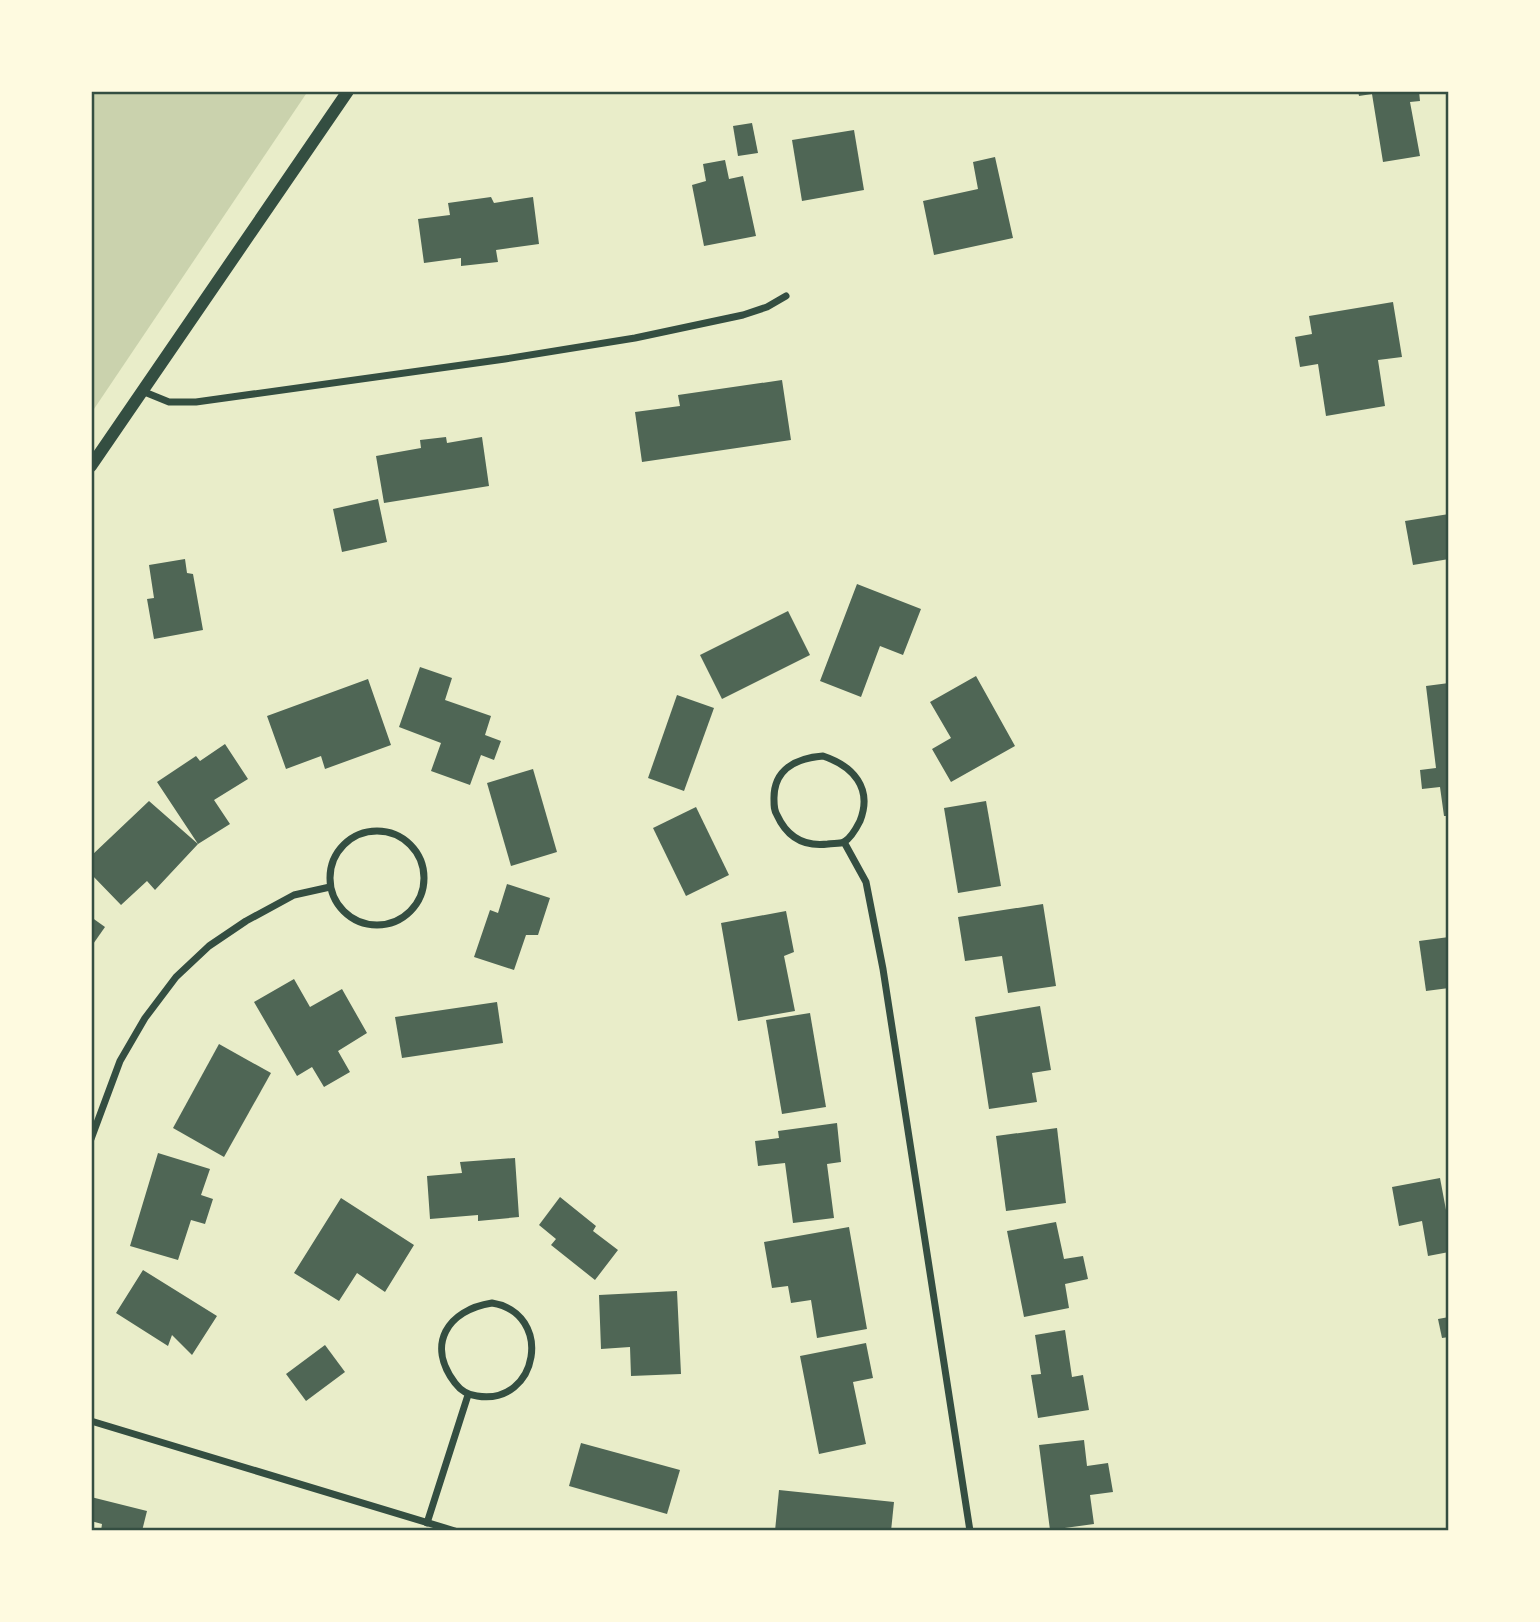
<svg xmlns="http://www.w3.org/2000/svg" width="1540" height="1622" viewBox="0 0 1540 1622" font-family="Georgia,serif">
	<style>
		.green { fill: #cad2ad }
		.building { fill: #4f6655 }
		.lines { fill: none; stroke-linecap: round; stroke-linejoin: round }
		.minor { stroke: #344e41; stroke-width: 7 }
		.tertiary { stroke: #344e41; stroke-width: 12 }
		.neatline { fill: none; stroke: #344e41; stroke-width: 2.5 }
	</style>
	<rect width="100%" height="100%" fill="#e9edc9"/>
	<path class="green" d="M91 91H308L94 409 91 410Z"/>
	<g class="building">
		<path d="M1358 91H1419L1420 101 1410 102 1420 156 1383 162 1372 94 1359 96Z"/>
		<path d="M752 123 758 153 738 156 733 126Z"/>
		<path d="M854 130 864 190 802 201 792 140Z"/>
		<path d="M995 157 1013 238 934 255 923 201 978 189 973 162Z"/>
		<path d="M725 160 729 179 743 176 756 236 704 246 692 185 706 181 703 164Z"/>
		<path d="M491 197 494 203 533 197 539 244 496 250 498 262 461 266V258L424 263 418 219 450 215 448 203Z"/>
		<path d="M1393 302 1402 357 1378 360 1385 406 1326 416 1318 364 1300 367 1295 337 1312 334 1309 316Z"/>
		<path d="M782 380 791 440 642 462 635 412 680 406 678 395Z"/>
		<path d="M446 437 447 443 482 437 489 486 384 503 376 456 421 448 420 440Z"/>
		<path d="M378 499 387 542 342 552 333 509Z"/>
		<path d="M1449 514V559L1413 565 1405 521Z"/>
		<path d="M185 559 187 573 193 574 203 630 154 639 147 599 154 598 149 565Z"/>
		<path d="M857 584 921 609 903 655 880 646 861 697 820 681Z"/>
		<path d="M788 611 810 655 722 699 700 655Z"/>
		<path d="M420 667 452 678 445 700 491 716 485 735 501 741 494 760 481 755 470 785 431 771 441 743 399 727Z"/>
		<path d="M976 676 1015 746 951 782 932 749 951 738 930 702Z"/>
		<path d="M368 679 391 745 325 769 321 756 286 769 267 716Z"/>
		<path d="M1449 683V816H1444L1440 787 1422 789 1420 770 1436 768 1426 686Z"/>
		<path d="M677 695 714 708 684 791 648 778Z"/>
		<path d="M225 744 248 779 214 800 230 824 198 844 155 890 147 881 121 905 91 874V856L149 801 198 844 157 782 196 756 200 761Z"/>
		<path d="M533 769 557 852 511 866 487 783Z"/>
		<path d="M986 801 1001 886 958 893 944 808Z"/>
		<path d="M696 807 729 875 686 896 653 828Z"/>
		<path d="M507 884 550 898 538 935H526L514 970 474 957 490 910 498 913Z"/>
		<path d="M1043 904 1056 986 1008 993 1002 956 965 961 958 917Z"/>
		<path d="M786 911 794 952 784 956 795 1011 738 1021 721 923Z"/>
		<path d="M91 917 105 927 91 947Z"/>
		<path d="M1449 937V988L1426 991 1419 941Z"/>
		<path d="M294 979 310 1007 342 989 367 1033 338 1051 350 1072 324 1087 312 1067 297 1076 254 1002Z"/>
		<path d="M497 1002 503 1043 402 1058 395 1017Z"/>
		<path d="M1040 1006 1051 1070 1032 1073 1037 1102 989 1109 975 1017Z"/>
		<path d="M810 1013 826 1107 782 1114 766 1020Z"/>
		<path d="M219 1044 271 1073 224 1157 173 1128Z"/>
		<path d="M837 1123 841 1162 827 1164 834 1218 793 1223 785 1163 758 1166 755 1141 779 1138 778 1131Z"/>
		<path d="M1057 1128 1066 1203 1006 1211 996 1136Z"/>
		<path d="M158 1153 210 1169 201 1195 213 1199 205 1224 191 1220 178 1260 130 1246Z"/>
		<path d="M515 1158 519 1217 478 1221V1215L430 1219 427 1176 462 1173 460 1162Z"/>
		<path d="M1440 1178 1449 1226V1252L1428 1256 1422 1221 1399 1226 1392 1187Z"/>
		<path d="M560 1197 596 1226 593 1231 618 1250 595 1280 551 1245 556 1239 539 1225Z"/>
		<path d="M341 1198 414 1245 385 1292 357 1273 339 1301 294 1273Z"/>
		<path d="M1056 1222 1064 1259 1083 1256 1088 1279 1065 1284 1069 1308 1024 1317 1007 1231Z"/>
		<path d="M849 1227 867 1329 817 1338 811 1300 791 1303 788 1286 772 1288 764 1242Z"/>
		<path d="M143 1270 217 1316 192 1355 172 1335 168 1346 116 1313Z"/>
		<path d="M677 1291 681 1374 631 1376 630 1347 601 1349 599 1295Z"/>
		<path d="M1449 1317V1337L1442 1338 1438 1319Z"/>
		<path d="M1065 1330 1072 1377 1083 1375 1089 1410 1038 1418 1031 1375 1041 1374 1035 1335Z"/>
		<path d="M866 1343 873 1378 853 1382 866 1444 819 1454 800 1356Z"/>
		<path d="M325 1345 345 1372 306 1401 286 1374Z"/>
		<path d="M1084 1440 1087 1466 1108 1463 1113 1492 1090 1495 1094 1524 1050 1530 1039 1445Z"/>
		<path d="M581 1443 680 1470 667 1514 569 1486Z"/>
		<path d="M779 1490 894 1502 891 1531H775Z"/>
		<path d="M91 1497 147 1511 142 1531H101L102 1524 91 1521Z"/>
	</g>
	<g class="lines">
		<g class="minor">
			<path d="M142 391 169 402H196L505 359 635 338 743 315 767 307 786 296"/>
			<path d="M823 756C853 766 873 788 860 821 857 827 851 838 844 842 840 844 832 843 828 844 804 847 787 837 777 815 774 810 774 806 774 800 773 769 797 758 823 756Z"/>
			<circle cx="377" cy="878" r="47"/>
			<path d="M844 842 866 882 883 969 970 1531"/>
			<path d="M91 1139 120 1061 145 1018 176 977 209 946 246 921 294 895 330 887"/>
			<path d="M492 1303C554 1313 539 1406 477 1396 468 1395 461 1391 455 1383 426 1345 447 1310 492 1303Z"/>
			<path d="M91 1421 455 1531"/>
			<path d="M427 1523 468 1395"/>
		</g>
		<path class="tertiary" d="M91 466 348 91"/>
	</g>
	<rect width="1540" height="1622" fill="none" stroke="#fefae0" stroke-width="186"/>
	<rect x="93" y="93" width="1354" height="1436" class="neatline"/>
</svg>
